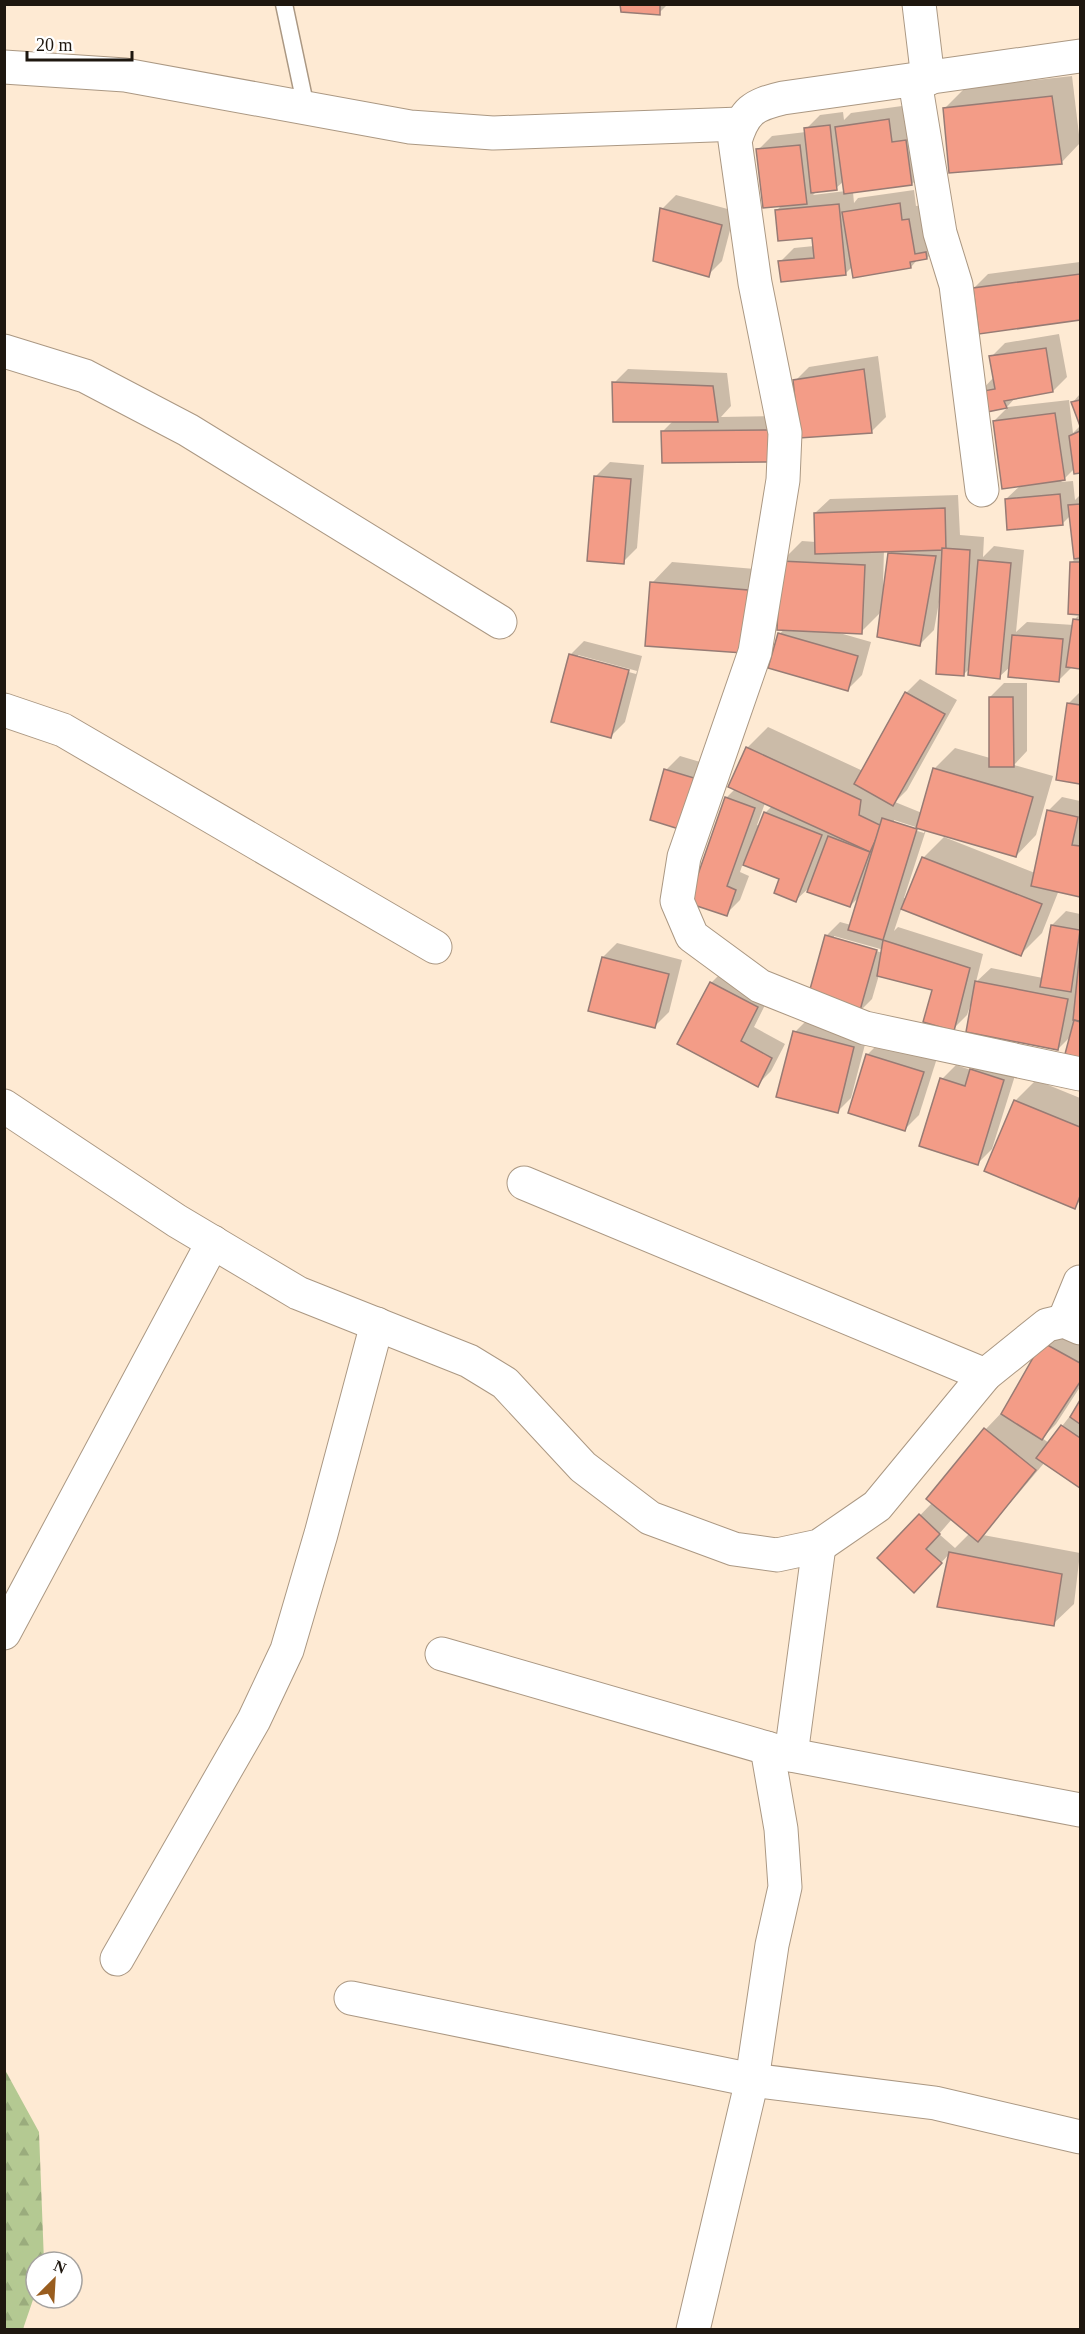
<svg xmlns="http://www.w3.org/2000/svg" width="1085" height="2334" viewBox="0 0 1085 2334" font-family="Georgia,serif">
	<style>
		.forest { fill: url(#forest-firs) }
		.shadow { fill: #0003; fill-rule: evenodd }
		.building { fill: #f39c87; stroke: #977b74; stroke-width: 1.5 }
		.lines { fill: none; stroke-linecap: round; stroke-linejoin: round }
		.service-casing { stroke: #ab9883; stroke-width: 19 }
		.minor-casing { stroke: #ab9883; stroke-width: 35 }
		.service { stroke: #fff; stroke-width: 16 }
		.minor { stroke: #fff; stroke-width: 33 }
	</style>
	<defs>
		<pattern id="forest-firs" width="22" height="20" patternUnits="userSpaceOnUse" patternTransform="scale(1.5)"><rect width="22" height="20" fill="#b4c992"/><path d="M5 1l3.5 6h-7zM16 11l3.5 6h-7z" fill="#9aac7d"/></pattern>
	</defs>
	<rect width="100%" height="100%" fill="#feead3"/>
	<path class="forest" d="M4 2068 39 2132 44 2262H36V2291L23 2329H5Z"/>
	<g class="shadow">
		<path d="M622 4H668L659 13Z"/>
		<path d="M1072 76 1080 143 1061 163 944 109 965 88Z"/>
		<path d="M902 106 906 129 920 126 926 170 912 184 853 192 854 203 858 198 914 190 916 206 923 205 941 244 927 258 918 259 911 267H852L846 273 780 262 794 248 814 246 813 236 776 211 783 204 758 150 772 136 806 132V129L820 115 843 112 844 120 851 113ZM844 181 846 191 813 195 817 191 836 188Z"/>
		<path d="M676 195 735 211 722 261 708 275 662 209Z"/>
		<path d="M1080 262V319L980 332 974 288 988 274Z"/>
		<path d="M1059 334 1067 377 1053 391 1016 397 1007 407 983 411 980 392 994 377 991 357 1005 343Z"/>
		<path d="M878 356 886 417 872 431 795 381 809 367Z"/>
		<path d="M628 369 727 373 731 406 721 417 784 416 785 447 663 431 674 420 614 383Z"/>
		<path d="M1080 394V422L1073 402Z"/>
		<path d="M1069 400 1073 433 1080 426V472L1076 473 1075 468 1061 482 1073 481 1075 500 1080 495V613H1070L1071 563 1075 559 1071 515 1062 524 1006 499 1021 485 994 421 1008 407Z"/>
		<path d="M610 462 644 465 637 548 623 562 596 476Z"/>
		<path d="M958 495 960 535 984 537 983 557 994 546 1024 550 1016 632 1027 622 1074 625V620L1080 614V667L1073 666 1059 680 1011 666 999 677 970 668 964 674 939 602 934 630 920 644 882 611 861 632H836L871 642 862 675 848 689 779 634 785 629 781 562 802 541 816 542 815 513 830 499ZM884 549H894L889 554 885 585H883Z"/>
		<path d="M672 562 767 570 763 631 652 583Z"/>
		<path d="M584 641 642 656 625 722 611 736 570 655ZM578 655 637 671 636 674 578 658Z"/>
		<path d="M920 679 957 700 907 790 895 802 922 813 934 769 955 748 990 758V697L1004 683H1027V751L1014 765 1053 776 1036 835 1016 856 926 830 904 898 907 899 923 858 944 837 1035 873 1048 811 1062 797 1080 801V895L1059 890 1042 933 1021 954 902 907 894 931 898 927 983 954 976 982 991 968 1043 978 1052 925 1066 911 1080 914V1056L1067 1052 1072 1035 1058 1049 970 1006 967 1015 953 1029 934 989 879 975 872 999 858 1013 826 936 840 922 851 925 860 896 850 906 812 885 796 900 781 878 743 863 740 872 749 876 740 900 726 914V798L735 789 747 748 768 727 863 771 906 693ZM765 803 772 806 765 813 760 826 757 825ZM894 820 925 830 924 833 894 824ZM834 936 884 950 883 953 834 939Z"/>
		<path d="M1080 692V782L1057 779 1068 704Z"/>
		<path d="M680 756 707 764 693 813 666 770Z"/>
		<path d="M617 943 682 960 669 1012 655 1026 603 957Z"/>
		<path d="M725 969 771 993 754 1027 785 1044 771 1071 757 1085 711 983Z"/>
		<path d="M809 1018 868 1033 851 1098 837 1112 795 1032Z"/>
		<path d="M881 1041 937 1058 919 1115 905 1129 867 1055Z"/>
		<path d="M985 1056 1018 1066 992 1149 978 1163 942 1079 956 1065 971 1070Z"/>
		<path d="M1036 1080 1080 1098V1201L1074 1207 986 1170 1016 1100Z"/>
		<path d="M1057 1329 1080 1341V1387L1056 1424 1042 1438 1049 1443 1080 1403V1486L1045 1462 983 1535 1080 1553 1074 1604 1053 1624 950 1553 928 1577 879 1558 932 1503 928 1499 986 1429 1006 1408ZM952 1519 970 1533 955 1548 939 1534Z"/>
	</g>
	<g class="building">
		<path d="M620 4H660V15L621 12Z"/>
		<path d="M1052 96 1062 164 949 173 943 108Z"/>
		<path d="M889 119 892 142 906 140 912 185 844 194 835 127Z"/>
		<path d="M830 125 837 190 811 193 804 128Z"/>
		<path d="M800 145 807 204 763 208 756 149Z"/>
		<path d="M900 203 902 220 909 219 915 254 926 252 927 259 910 262 911 268 853 278 842 212Z"/>
		<path d="M839 204 846 275 781 282 778 261 814 258 812 238 778 241 775 210Z"/>
		<path d="M660 208 722 225 709 277 653 261Z"/>
		<path d="M1080 274V320L979 334 973 288Z"/>
		<path d="M1046 348 1053 392 1004 401 1007 408 982 413 978 392 995 389 989 356Z"/>
		<path d="M864 369 872 433 799 438 793 380Z"/>
		<path d="M612 382 713 386 718 422H613Z"/>
		<path d="M1080 400V426L1071 402Z"/>
		<path d="M1055 413 1065 480 1002 489 993 421Z"/>
		<path d="M771 430V462L662 463 661 431Z"/>
		<path d="M1080 431V473L1074 474 1069 436Z"/>
		<path d="M594 476 631 479 624 564 587 561Z"/>
		<path d="M1060 494 1063 525 1007 530 1005 499Z"/>
		<path d="M1080 504V558L1074 559 1068 505Z"/>
		<path d="M945 508 946 550 815 554 814 513Z"/>
		<path d="M942 548 970 550 964 676 936 674Z"/>
		<path d="M888 553 936 556 920 646 877 637Z"/>
		<path d="M978 560 1011 563 1000 679 968 675Z"/>
		<path d="M780 561 865 565 862 634 777 630Z"/>
		<path d="M1070 562H1080V615L1068 614Z"/>
		<path d="M650 582 748 590 743 653 645 646Z"/>
		<path d="M1073 619 1080 620V669L1066 667Z"/>
		<path d="M778 633 858 656 848 691 768 668Z"/>
		<path d="M1012 635 1063 639 1059 682 1008 677Z"/>
		<path d="M569 654 629 670 611 738 551 722Z"/>
		<path d="M905 692 945 714 893 806 854 784Z"/>
		<path d="M989 697H1013L1014 767H989Z"/>
		<path d="M1067 703 1080 705V784L1056 780Z"/>
		<path d="M746 747 861 800 859 815 882 826 870 852 728 787Z"/>
		<path d="M933 768 1033 797 1016 857 916 828Z"/>
		<path d="M664 769 694 778 679 829 650 820Z"/>
		<path d="M725 797 755 808 727 886 736 890 727 916 688 903Z"/>
		<path d="M1047 810 1078 817 1072 845 1080 846V897L1031 886Z"/>
		<path d="M764 812 822 835 796 902 774 893 779 879 743 865Z"/>
		<path d="M882 818 917 829 883 940 848 930Z"/>
		<path d="M828 836 870 852 850 907 807 892Z"/>
		<path d="M922 857 1042 904 1021 956 901 909Z"/>
		<path d="M1051 925 1080 930 1071 992 1040 987Z"/>
		<path d="M825 935 877 950 859 1014 807 1000Z"/>
		<path d="M883 940 970 968 954 1031 923 1022 932 990 877 976Z"/>
		<path d="M1080 950V1021L1073 1020Z"/>
		<path d="M602 957 669 974 655 1028 588 1011Z"/>
		<path d="M975 981 1068 999 1058 1050 966 1032Z"/>
		<path d="M710 982 758 1007 741 1041 772 1058 758 1087 677 1044Z"/>
		<path d="M1074 1020 1080 1022V1058L1065 1054Z"/>
		<path d="M793 1031 854 1047 838 1113 776 1097Z"/>
		<path d="M866 1054 924 1072 905 1131 848 1113Z"/>
		<path d="M970 1069 1004 1080 978 1165 919 1146 940 1078 965 1086Z"/>
		<path d="M1014 1100 1080 1127V1196L1075 1209 984 1171Z"/>
		<path d="M1042 1342 1080 1363V1382L1042 1440 1001 1414Z"/>
		<path d="M1080 1400V1424L1070 1417Z"/>
		<path d="M1061 1425 1080 1438V1488L1036 1458Z"/>
		<path d="M984 1428 1036 1470 978 1542 926 1499Z"/>
		<path d="M919 1514 940 1534 926 1549 942 1563 914 1593 877 1558Z"/>
		<path d="M949 1552 1062 1574 1054 1626 937 1607Z"/>
	</g>
	<g class="lines">
		<g class="service-casing">
			<path id="service" d="M284 4 306 108"/>
		</g>
		<g class="minor-casing">
			<g id="minor">
				<path d="M919 4 928 79"/>
				<path d="M1080 56 783 98C753 105 744 111 735 141L755 283 785 433 783 480 755 652 684 857 677 901 692 936 760 986 865 1028 1080 1074"/>
				<path d="M4 67 125 75 410 127 493 133 740 124"/>
				<path d="M915 81 940 233 956 285 982 490"/>
				<path d="M4 351 85 376 188 430 500 622"/>
				<path d="M4 710 63 730 435 947"/>
				<path d="M4 1106 177 1221 298 1293 469 1361 505 1383 583 1467 650 1518 734 1549 777 1555 819 1546 877 1506 985 1375 1047 1325 1064 1321 1080 1328"/>
				<path d="M524 1183 985 1375"/>
				<path d="M1064 1321 1080 1282"/>
				<path d="M4 1633 213 1242"/>
				<path d="M442 1654 791 1755 1080 1810"/>
				<path d="M791 1755 819 1546"/>
				<path d="M117 1959 254 1720 287 1650 321 1534 377 1324"/>
				<path d="M351 1998 752 2080 935 2103 1080 2137"/>
				<path d="M693 2330 752 2080 772 1945 785 1887 781 1829 767 1748"/>
			</g>
		</g>
		<use href="#service" class="service"/>
		<use href="#minor" class="minor"/>
	</g>
	<rect width="1085" height="2334" fill="none" stroke="#1e170f" stroke-width="12"/>
	<g transform="translate(54 2280) rotate(24)"><circle r="28" fill="#ffffff" stroke="#a5a29f" stroke-width="1.5"/>
	<path d="M0-4.5L10 22L0 15L-10 22Z" fill="#995d1f"/>
	<text y="-9" font-size="16" font-weight="bold" text-anchor="middle" fill="#1e170f">N</text>
	</g>
	<path d="M27 51v9h105v-9" fill="none" stroke="#1e170f" stroke-width="3"/>
	<text x="36" y="51" font-size="18" fill="#1e170f" stroke="#ffffff" stroke-width="4.5" paint-order="stroke">20 m</text>
</svg>
